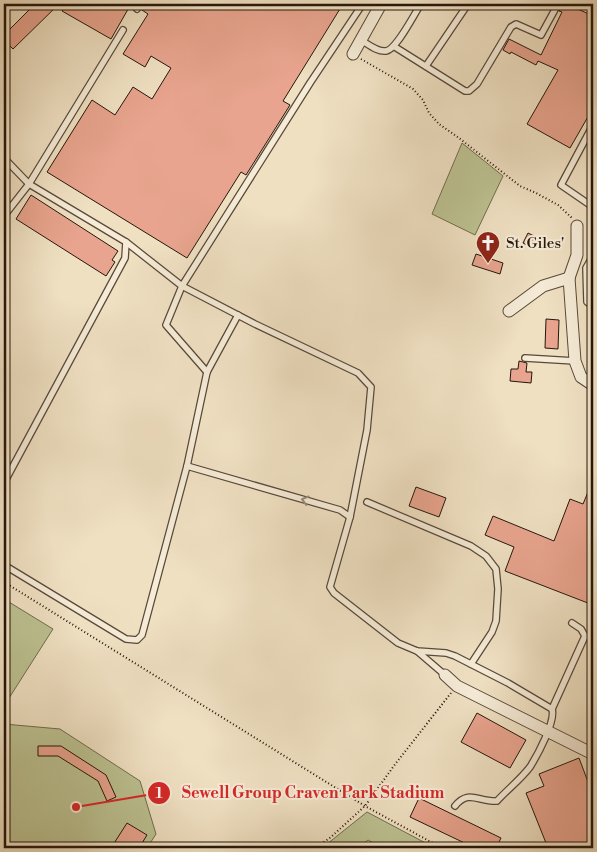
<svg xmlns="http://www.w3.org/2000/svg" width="597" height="852" viewBox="0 0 597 852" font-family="'Libre Bodoni',serif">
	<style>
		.green { fill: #bcc191; stroke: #706c4e }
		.building { fill: #e8a48e; stroke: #25170b }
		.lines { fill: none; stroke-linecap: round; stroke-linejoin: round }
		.service-casing { stroke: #584939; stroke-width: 8 }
		.minor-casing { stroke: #584939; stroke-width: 13 }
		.path { stroke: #25170b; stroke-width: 2; stroke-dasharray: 1 2.5; stroke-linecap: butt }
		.service { stroke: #f5ebd7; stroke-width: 5.5 }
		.minor { stroke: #f5ebd7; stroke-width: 11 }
		.oneway { stroke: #978c7b }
		.labels { text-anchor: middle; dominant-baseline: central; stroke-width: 4; stroke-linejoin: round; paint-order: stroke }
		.poi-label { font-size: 15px; fill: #25170b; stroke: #f5ebd7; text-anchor: start }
		.leader { fill: none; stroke: #d62828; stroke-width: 2 }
		.callout-dot { fill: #d62828; stroke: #f5ebd7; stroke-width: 2 }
		.mark-label { font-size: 15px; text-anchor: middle; font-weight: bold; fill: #fff }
		.callout-label { font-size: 16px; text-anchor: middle; font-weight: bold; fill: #d62828; stroke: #f5ebd7; stroke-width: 4; stroke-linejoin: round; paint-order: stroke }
	</style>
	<rect width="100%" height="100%" fill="#efe0c2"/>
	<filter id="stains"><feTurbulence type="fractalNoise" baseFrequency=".004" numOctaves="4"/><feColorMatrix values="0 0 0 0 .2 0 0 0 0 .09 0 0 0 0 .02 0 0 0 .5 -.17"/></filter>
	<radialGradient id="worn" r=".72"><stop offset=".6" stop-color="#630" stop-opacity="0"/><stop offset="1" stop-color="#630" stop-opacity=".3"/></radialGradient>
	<g class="green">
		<path d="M462 143 503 176 475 235 432 214Z"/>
		<path d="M4 599 53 629 4 706Z"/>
		<path d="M4 724 60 729 140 781 156 834 147 848H4Z"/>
		<path d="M367 812 435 848H382L368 840 358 848H322Z"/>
	</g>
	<g class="building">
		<path d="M35 4H59L13 49 4 40V35Z"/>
		<path d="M66 4H131L111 39 62 11Z"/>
		<path d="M145 4H343L283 101 290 105 246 175 241 172 187 258 47 172 92 100 115 115 133 87 152 99 171 68 151 56 145 67 123 54 148 14 142 10Z"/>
		<path d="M563 4H567L593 16V108L570 148 527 124 558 70 538 61 536 65 511 52 510 54 503 50 509 39 541 55 562 12 559 11Z"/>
		<path d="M31 195 118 251 112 260 115 262 106 276 16 219Z"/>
		<path d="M528 233 538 238 532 248 523 243Z"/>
		<path d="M476 254 503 263 500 274 472 265Z"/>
		<path d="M546 319 559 320 558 349 545 348Z"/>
		<path d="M519 361 527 363 526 372H532L531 383 510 381 511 369H518Z"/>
		<path d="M593 480V605L505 571 514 547 485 535 493 516 554 541 570 499 583 504Z"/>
		<path d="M416 487 446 498 439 517 409 506Z"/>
		<path d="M477 713 526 740 510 768 461 742Z"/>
		<path d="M38 746H61L106 775 116 797 107 801 98 781 58 756H38Z"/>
		<path d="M579 758 593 795V848H548L526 793 544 786 539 774Z"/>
		<path d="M419 798 501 838 496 848H475L410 817Z"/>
		<path d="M127 823 147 835 139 848H111Z"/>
	</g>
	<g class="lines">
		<g class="service-casing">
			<g id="service">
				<path d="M137 9 140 4"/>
				<path d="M361 40C368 44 377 52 386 51 397 49 414 14 421 4"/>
				<path d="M395 47 465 91H469L477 84 511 27 516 24 541 35 558 4"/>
				<path d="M426 66 468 4"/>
				<path d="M593 125 561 185 593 207"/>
				<path d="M4 158 29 184 126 242 125 258 4 483"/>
				<path d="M4 216 29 184 123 30"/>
				<path d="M126 242 182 286 255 324 358 373 371 387 367 430 350 517 330 587 334 593 398 643 417 651 446 653 455 656 508 683 552 709C556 721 537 756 530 767 521 779 507 790 497 801 478 802 469 789 455 806"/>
				<path d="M593 256 586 268 587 302 593 306"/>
				<path d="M525 358 575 361"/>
				<path d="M207 372 166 325 182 286 310 83 362 5"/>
				<path d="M187 466 340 510 350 517"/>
				<path d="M367 502 471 546 486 556 496 569 498 589 496 621 492 632 471 664"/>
				<path d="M4 565 126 639 137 640 142 635 187 466 207 372 238 315"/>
				<path d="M417 651 445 675"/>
				<path d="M552 709 585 636 581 629 572 623"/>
			</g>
		</g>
		<g class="minor-casing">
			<g id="minor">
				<path d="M353 54 381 4"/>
				<path d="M569 278 577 255V226"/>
				<path d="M509 311 543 286 569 278 575 361 581 377 593 385"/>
				<path d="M445 675 457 686 593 754"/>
			</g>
		</g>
		<g class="path">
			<path d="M361 59 413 89 423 100 429 113 439 124 459 138 520 186 536 193 558 205 572 218"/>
			<path d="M4 582 365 806 442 848"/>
			<path d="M315 848 331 837 365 806 396 763 451 693"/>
		</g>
		<use href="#service" class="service"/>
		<use href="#minor" class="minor"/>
	</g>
	<defs><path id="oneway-chevron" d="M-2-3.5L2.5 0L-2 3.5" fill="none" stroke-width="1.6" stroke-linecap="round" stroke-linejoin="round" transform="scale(1.25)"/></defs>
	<use class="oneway" href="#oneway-chevron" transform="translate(305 500) rotate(-164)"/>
	<defs>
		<g id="church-pin" transform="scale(1.25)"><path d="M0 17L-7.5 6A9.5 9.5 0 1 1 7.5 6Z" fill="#8f2418" stroke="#f5ebd7"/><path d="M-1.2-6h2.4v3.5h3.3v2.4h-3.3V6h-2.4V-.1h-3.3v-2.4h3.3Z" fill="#fff"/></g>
	</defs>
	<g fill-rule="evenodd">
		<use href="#church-pin" x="488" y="243"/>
	</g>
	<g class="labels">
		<g class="poi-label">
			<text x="506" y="243">St. Giles'</text>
		</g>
	</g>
	<path class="leader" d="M76 807L159 793"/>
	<g class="callout-dot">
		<circle cx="76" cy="807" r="5"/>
		<circle cx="159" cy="793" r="12"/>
	</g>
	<g class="mark-label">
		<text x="159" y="798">1</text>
	</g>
	<g class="callout-label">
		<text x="313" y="798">Sewell Group Craven Park Stadium</text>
	</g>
	<rect width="597" height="852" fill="none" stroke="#efe0c2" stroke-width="20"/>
	<rect x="5" y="5" width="587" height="842" fill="none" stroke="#25170b" stroke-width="2.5"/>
	<rect x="10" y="10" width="577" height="832" fill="none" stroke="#25170b"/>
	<rect width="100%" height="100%" filter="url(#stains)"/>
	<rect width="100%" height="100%" fill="url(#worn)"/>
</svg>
